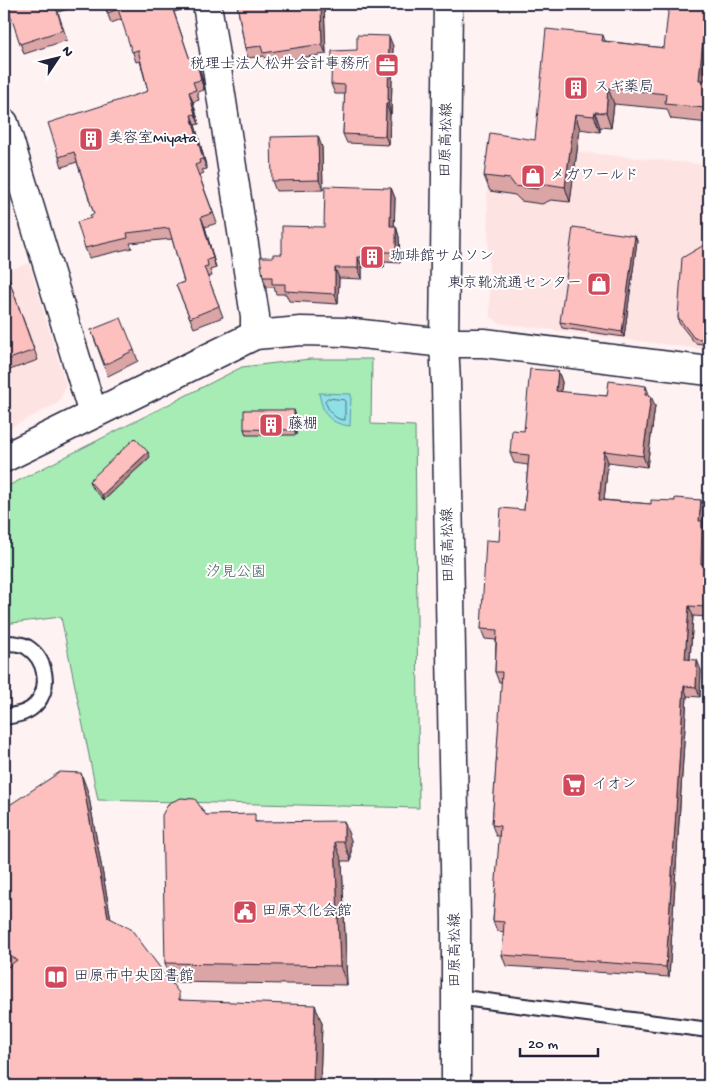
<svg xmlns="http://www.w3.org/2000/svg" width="713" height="1090" viewBox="0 0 713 1090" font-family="'Gochi Hand','Klee One',sans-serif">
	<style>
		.built { fill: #fee3e3 }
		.green { fill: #a7ebb5; stroke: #648678 }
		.water { fill: #8ee0e6; stroke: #6394a2 }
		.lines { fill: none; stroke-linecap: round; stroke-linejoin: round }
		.shore { stroke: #4d6e7f; stroke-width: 1 }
		.lane-casing { stroke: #22223b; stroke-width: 18 }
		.street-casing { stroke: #22223b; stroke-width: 31 }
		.secondary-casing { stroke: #22223b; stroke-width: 31 }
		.primary-casing { stroke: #22223b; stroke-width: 31 }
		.lane { stroke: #fff; stroke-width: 14 }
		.street { stroke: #fff; stroke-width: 28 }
		.secondary { stroke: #fff; stroke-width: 28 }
		.primary { stroke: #fff; stroke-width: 28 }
		.wall { fill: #daa5a4; stroke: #22223b }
		.shaded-wall { fill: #b18686; stroke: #22223b }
		.building { fill: #fdc0bf; stroke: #22223b }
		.labels { text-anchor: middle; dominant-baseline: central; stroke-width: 4; stroke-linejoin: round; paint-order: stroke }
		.poi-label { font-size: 15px; fill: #22223b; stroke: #fff; text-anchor: start }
		.street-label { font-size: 15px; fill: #22223b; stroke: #fff }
		.park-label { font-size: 15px; fill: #4a5e60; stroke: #fff }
	</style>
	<rect width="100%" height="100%" fill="#fff2f2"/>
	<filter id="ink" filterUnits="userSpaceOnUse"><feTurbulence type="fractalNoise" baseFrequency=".02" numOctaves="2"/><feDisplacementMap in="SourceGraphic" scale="10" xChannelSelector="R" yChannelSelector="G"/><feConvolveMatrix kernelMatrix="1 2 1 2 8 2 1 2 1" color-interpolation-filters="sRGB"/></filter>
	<g filter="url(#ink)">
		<g class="built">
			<path d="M486 143 709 165V350L499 323 490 316Z"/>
			<path d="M29 263 66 386 58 403 4 431V272Z"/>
		</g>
		<path class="green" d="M310 359H372L371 424 415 426 419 808 98 800 61 617 4 624V488L242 367Z"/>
		<path class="water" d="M319 393 351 394 350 426C328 423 323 414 319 393Z"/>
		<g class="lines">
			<path class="shore" d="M328 398 345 400V420C334 420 328 410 325 401Z"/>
			<g class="lane-casing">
				<g id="lane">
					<path d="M4 643C10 643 21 643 27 647 46 659 51 687 36 704 28 714 15 715 4 717"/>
					<path d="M456 997 709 1030"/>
				</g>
			</g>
			<g class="street-casing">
				<path id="street" d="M207 4 255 316V335"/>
			</g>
			<g class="secondary-casing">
				<g id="secondary">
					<path d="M4 123 93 414"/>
					<path d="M4 458 255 335 301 331 344 332 444 343H484L709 371"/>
				</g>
			</g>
			<g class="primary-casing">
				<path id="primary" d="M448 4 444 343 446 383 456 920V1086"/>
			</g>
			<use href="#lane" class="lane"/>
			<use href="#street" class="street"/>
			<use href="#secondary" class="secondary"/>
			<use href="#primary" class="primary"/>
		</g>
		<g class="wall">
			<path d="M7 4H85L58 12 67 40 24 54Z"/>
			<path d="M104 4H192V7L174 12 190 60 196 59 200 69 204 87V90L197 92 199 100 193 102 199 124 195 125 207 169 202 170 204 173 199 175 217 223 205 227 216 268 210 270 212 276 208 277 223 317 194 328 176 285 184 282 172 239 130 243 132 248 89 258 85 248 91 218 94 214 77 162 62 167 59 157 148 91 140 61 136 62 122 19 111 23Z"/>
			<path d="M237 4H324L326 54 266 63 264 56 248 58 245 48Z"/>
			<path d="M709 4V55H708L706 80 709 84V123L671 119 667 109 614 104 611 128 600 127V132L580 129 570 202 551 200 542 204 521 201 515 195 490 191 484 176 535 140 603 35 605 41 664 48Z"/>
			<path d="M393 46 391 114H390L389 145 347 143 343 134 345 94H335L331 84 357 50Z"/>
			<path d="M322 147 323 190 276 191 272 181Z"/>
			<path d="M391 188 395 198 394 226H396L399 237 400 263 384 262V267H362V279L339 278 338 304 289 301 286 294H276L274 287H266L263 277 273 257 282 254 324 227Z"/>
			<path d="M635 236 637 241 624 337 562 328 560 322Z"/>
			<path d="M709 245V345L695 343 679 323 678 317Z"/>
			<path d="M4 266 38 360 4 372Z"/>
			<path d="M91 330 134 350 138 361 108 376Z"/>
			<path d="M558 371 562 382 561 392 607 396H650L655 406 647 467 608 462 604 500 651 504 675 501 701 500 704 510 703 524 706 531 705 564 709 565V617L693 616 690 660 701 670 700 697 687 696 669 977 506 966 502 955 504 932 497 931 493 921 500 836H496L492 825 502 682H499L495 672 496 640 485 639 481 629 499 541 524 510 528 465 514 463 510 453 524 431Z"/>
			<path d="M296 416V435H246L244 429Z"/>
			<path d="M150 457 104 500 91 486 89 481Z"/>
			<path d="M88 792 111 919 181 1000 322 1023 320 1086H4L6 968 4 967V799L11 804Z"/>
			<path d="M206 815 258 822 351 840V861H342L347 985 172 982 165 963Z"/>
		</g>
		<g class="shaded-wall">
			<path d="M321 4H324L326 54 322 44Z"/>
			<path d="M389 36 393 46 391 114 388 104Z"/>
			<path d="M703 40 708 55 704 95 699 80Z"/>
			<path d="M196 59 200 69 204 90 201 80Z"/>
			<path d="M708 80 709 84V120L705 108Z"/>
			<path d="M608 88 614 104 611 128 606 113Z"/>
			<path d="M189 92 193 102 199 124 195 114Z"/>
			<path d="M386 104 390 114 389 145 385 136Z"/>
			<path d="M595 112 600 127V132L594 116Z"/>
			<path d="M575 114 580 129 570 202 565 187Z"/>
			<path d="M191 115 195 125 207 169 203 159Z"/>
			<path d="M318 136 322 147 323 190 319 180Z"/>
			<path d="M391 188 395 198 394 236 390 226Z"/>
			<path d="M201 217 205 227 216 268 213 258Z"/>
			<path d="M396 226 399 237 400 263 396 252Z"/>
			<path d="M635 236 637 241 624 337 622 332Z"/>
			<path d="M381 252 384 262V267L381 257Z"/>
			<path d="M358 257 362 267V279L358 268Z"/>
			<path d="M335 268 339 278 338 304 335 294Z"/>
			<path d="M558 371 562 382 560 402 556 391Z"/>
			<path d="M646 386 650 397 645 395Z"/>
			<path d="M651 396 655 406 647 467 643 456Z"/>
			<path d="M294 410 296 416V435L294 430Z"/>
			<path d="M604 451 608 462 603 510 599 500Z"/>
			<path d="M148 452 150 457 104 500 102 495Z"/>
			<path d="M701 500 704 510 703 524 706 531 704 574 701 564 699 521Z"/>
			<path d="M709 578V612L707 607Z"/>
			<path d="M689 606 693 616 689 670 685 659Z"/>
			<path d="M697 660 701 670 700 697 696 687Z"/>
			<path d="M684 686 687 696 669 977 666 967Z"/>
			<path d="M81 773 88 792 114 936 108 917Z"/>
			<path d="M344 821 351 840V861L344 842Z"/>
			<path d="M335 842 342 861 347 985 340 966Z"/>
			<path d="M315 1005 322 1023 320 1086H313Z"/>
		</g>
		<g class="building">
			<path d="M7 4H55L63 30 20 44Z"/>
			<path d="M104 4H171L190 60 196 59 201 80 193 82 196 90 189 92 195 114 191 115 203 159 199 160 200 163 195 165 213 213 201 217 213 258 207 260 208 266 204 267 219 306 190 318 176 285 184 282 169 228 127 233 128 238 85 248 77 222 91 218 90 215 94 214 74 152 59 157 48 123 148 91 138 50 132 52 118 9 108 13Z"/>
			<path d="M237 4H321L322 44 263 53 261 46 245 48Z"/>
			<path d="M669 4H709V41L703 40 699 80H708L705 108 665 104 666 94 608 88 606 113 595 112 594 116 575 114 565 187 546 184 537 189 515 186 510 179 484 176 490 133 535 140 546 29 603 35 602 41 664 48Z"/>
			<path d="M357 35 389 36 388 104H386L385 136 343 134 345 85 331 84 332 51 357 50Z"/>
			<path d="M318 136 319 180 272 181 271 137Z"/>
			<path d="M325 186 391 188 390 226H396V252H381V257H358V268H335V294L285 291V284H272V277H263L260 257H273V254H282V226L324 227Z"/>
			<path d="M573 227 635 236 622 332 560 322Z"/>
			<path d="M704 245H709V340L694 338 678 317 682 258Z"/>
			<path d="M4 266 34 350 4 361Z"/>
			<path d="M121 318 134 350 105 365 91 330Z"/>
			<path d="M530 369 558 371 556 391 607 396 609 381 646 386 645 395 651 396 643 456 604 451 599 500 651 504V500L675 501V498L701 500 699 521H702L701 564 709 565 707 607 689 606 685 659 697 660 696 687 684 686 666 967 502 955 504 922 493 921 500 826 492 825 502 672H495L497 630 481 629 486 540 499 541 501 508 524 510 529 455 510 453 512 430 524 431Z"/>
			<path d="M244 410H294V430L244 429Z"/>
			<path d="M135 438 148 452 102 495 89 481Z"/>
			<path d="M60 772 81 773 108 917 131 929 179 993V1000L315 1005 313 1086H4V970L17 960 4 952V799L11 804Z"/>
			<path d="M181 798 195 799 206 815 255 814V822L344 821V842H335L340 966 165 963 162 815 169 803Z"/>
		</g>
	</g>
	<defs>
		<g id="office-square" transform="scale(1.25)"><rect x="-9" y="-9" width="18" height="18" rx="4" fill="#d1495b" stroke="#fff"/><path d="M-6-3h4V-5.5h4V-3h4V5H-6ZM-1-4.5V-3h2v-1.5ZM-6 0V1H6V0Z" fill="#fff"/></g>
		<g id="building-square" transform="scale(1.25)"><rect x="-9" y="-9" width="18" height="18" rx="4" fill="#d1495b" stroke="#fff"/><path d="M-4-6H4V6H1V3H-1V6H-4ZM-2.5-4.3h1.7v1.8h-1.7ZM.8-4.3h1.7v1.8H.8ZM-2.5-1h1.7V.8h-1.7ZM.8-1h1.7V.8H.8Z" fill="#fff"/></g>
		<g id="shop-square" transform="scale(1.25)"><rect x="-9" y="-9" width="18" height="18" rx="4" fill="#d1495b" stroke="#fff"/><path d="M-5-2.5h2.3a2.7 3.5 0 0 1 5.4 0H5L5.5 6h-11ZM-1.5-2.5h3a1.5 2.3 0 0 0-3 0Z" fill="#fff"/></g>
		<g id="supermarket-square" transform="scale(1.25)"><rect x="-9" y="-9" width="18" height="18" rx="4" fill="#d1495b" stroke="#fff"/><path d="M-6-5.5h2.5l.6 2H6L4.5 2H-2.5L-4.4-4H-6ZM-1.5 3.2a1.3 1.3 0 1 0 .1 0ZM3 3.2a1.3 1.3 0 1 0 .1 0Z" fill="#fff"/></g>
		<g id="civic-square" transform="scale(1.25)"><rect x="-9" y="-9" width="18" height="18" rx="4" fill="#d1495b" stroke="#fff"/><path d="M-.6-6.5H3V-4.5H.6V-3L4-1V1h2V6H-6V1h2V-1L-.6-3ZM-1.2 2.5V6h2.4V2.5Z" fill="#fff"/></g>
		<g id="library-square" transform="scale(1.25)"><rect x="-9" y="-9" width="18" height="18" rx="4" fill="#d1495b" stroke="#fff"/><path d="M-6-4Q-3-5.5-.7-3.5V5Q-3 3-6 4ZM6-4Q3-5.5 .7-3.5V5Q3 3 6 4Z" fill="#fff"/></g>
	</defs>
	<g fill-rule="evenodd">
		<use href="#office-square" x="387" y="65"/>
		<use href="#building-square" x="576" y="88"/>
		<use href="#building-square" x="91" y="139"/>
		<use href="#shop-square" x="533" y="176"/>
		<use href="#building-square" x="372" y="257"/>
		<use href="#shop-square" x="599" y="284"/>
		<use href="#building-square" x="271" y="425"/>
		<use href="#supermarket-square" x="574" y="785"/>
		<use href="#civic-square" x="245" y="912"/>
		<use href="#library-square" x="56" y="977"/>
	</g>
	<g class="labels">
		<g class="poi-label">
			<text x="370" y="65" text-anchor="end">税理士法人松井会計事務所</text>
			<text x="594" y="88">スギ薬局</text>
			<text x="108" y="139">美容室Miyata</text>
			<text x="550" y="176">メガワールド</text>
			<text x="390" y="257">珈琲館サムソン</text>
			<text x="582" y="284" text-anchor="end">東京靴流通センター</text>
			<text x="288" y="425">藤棚</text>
			<text x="592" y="785">イオン</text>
			<text x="262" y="912">田原文化会館</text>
			<text x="74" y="977">田原市中央図書館</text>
		</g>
		<g class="street-label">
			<text transform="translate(447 140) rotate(-89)">田原高松線</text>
			<text transform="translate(449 545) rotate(-91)">田原高松線</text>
			<text transform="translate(456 950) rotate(-90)">田原高松線</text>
		</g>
		<g class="park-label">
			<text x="236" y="573">汐見公園</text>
		</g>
	</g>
	<rect width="713" height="1090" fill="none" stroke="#fff" stroke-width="20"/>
	<rect x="10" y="10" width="693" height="1070" fill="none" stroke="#22223b" stroke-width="2" filter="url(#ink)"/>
	<g transform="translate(58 58) rotate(55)" stroke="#ffffff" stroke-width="4" paint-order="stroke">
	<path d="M0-4L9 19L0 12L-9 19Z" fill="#22223b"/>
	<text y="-8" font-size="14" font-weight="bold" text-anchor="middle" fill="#22223b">N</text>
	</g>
	<path d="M520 1048v8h78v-8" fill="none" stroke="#22223b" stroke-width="2.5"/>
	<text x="528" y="1048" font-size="15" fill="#22223b" stroke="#ffffff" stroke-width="4" paint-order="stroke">20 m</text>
</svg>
